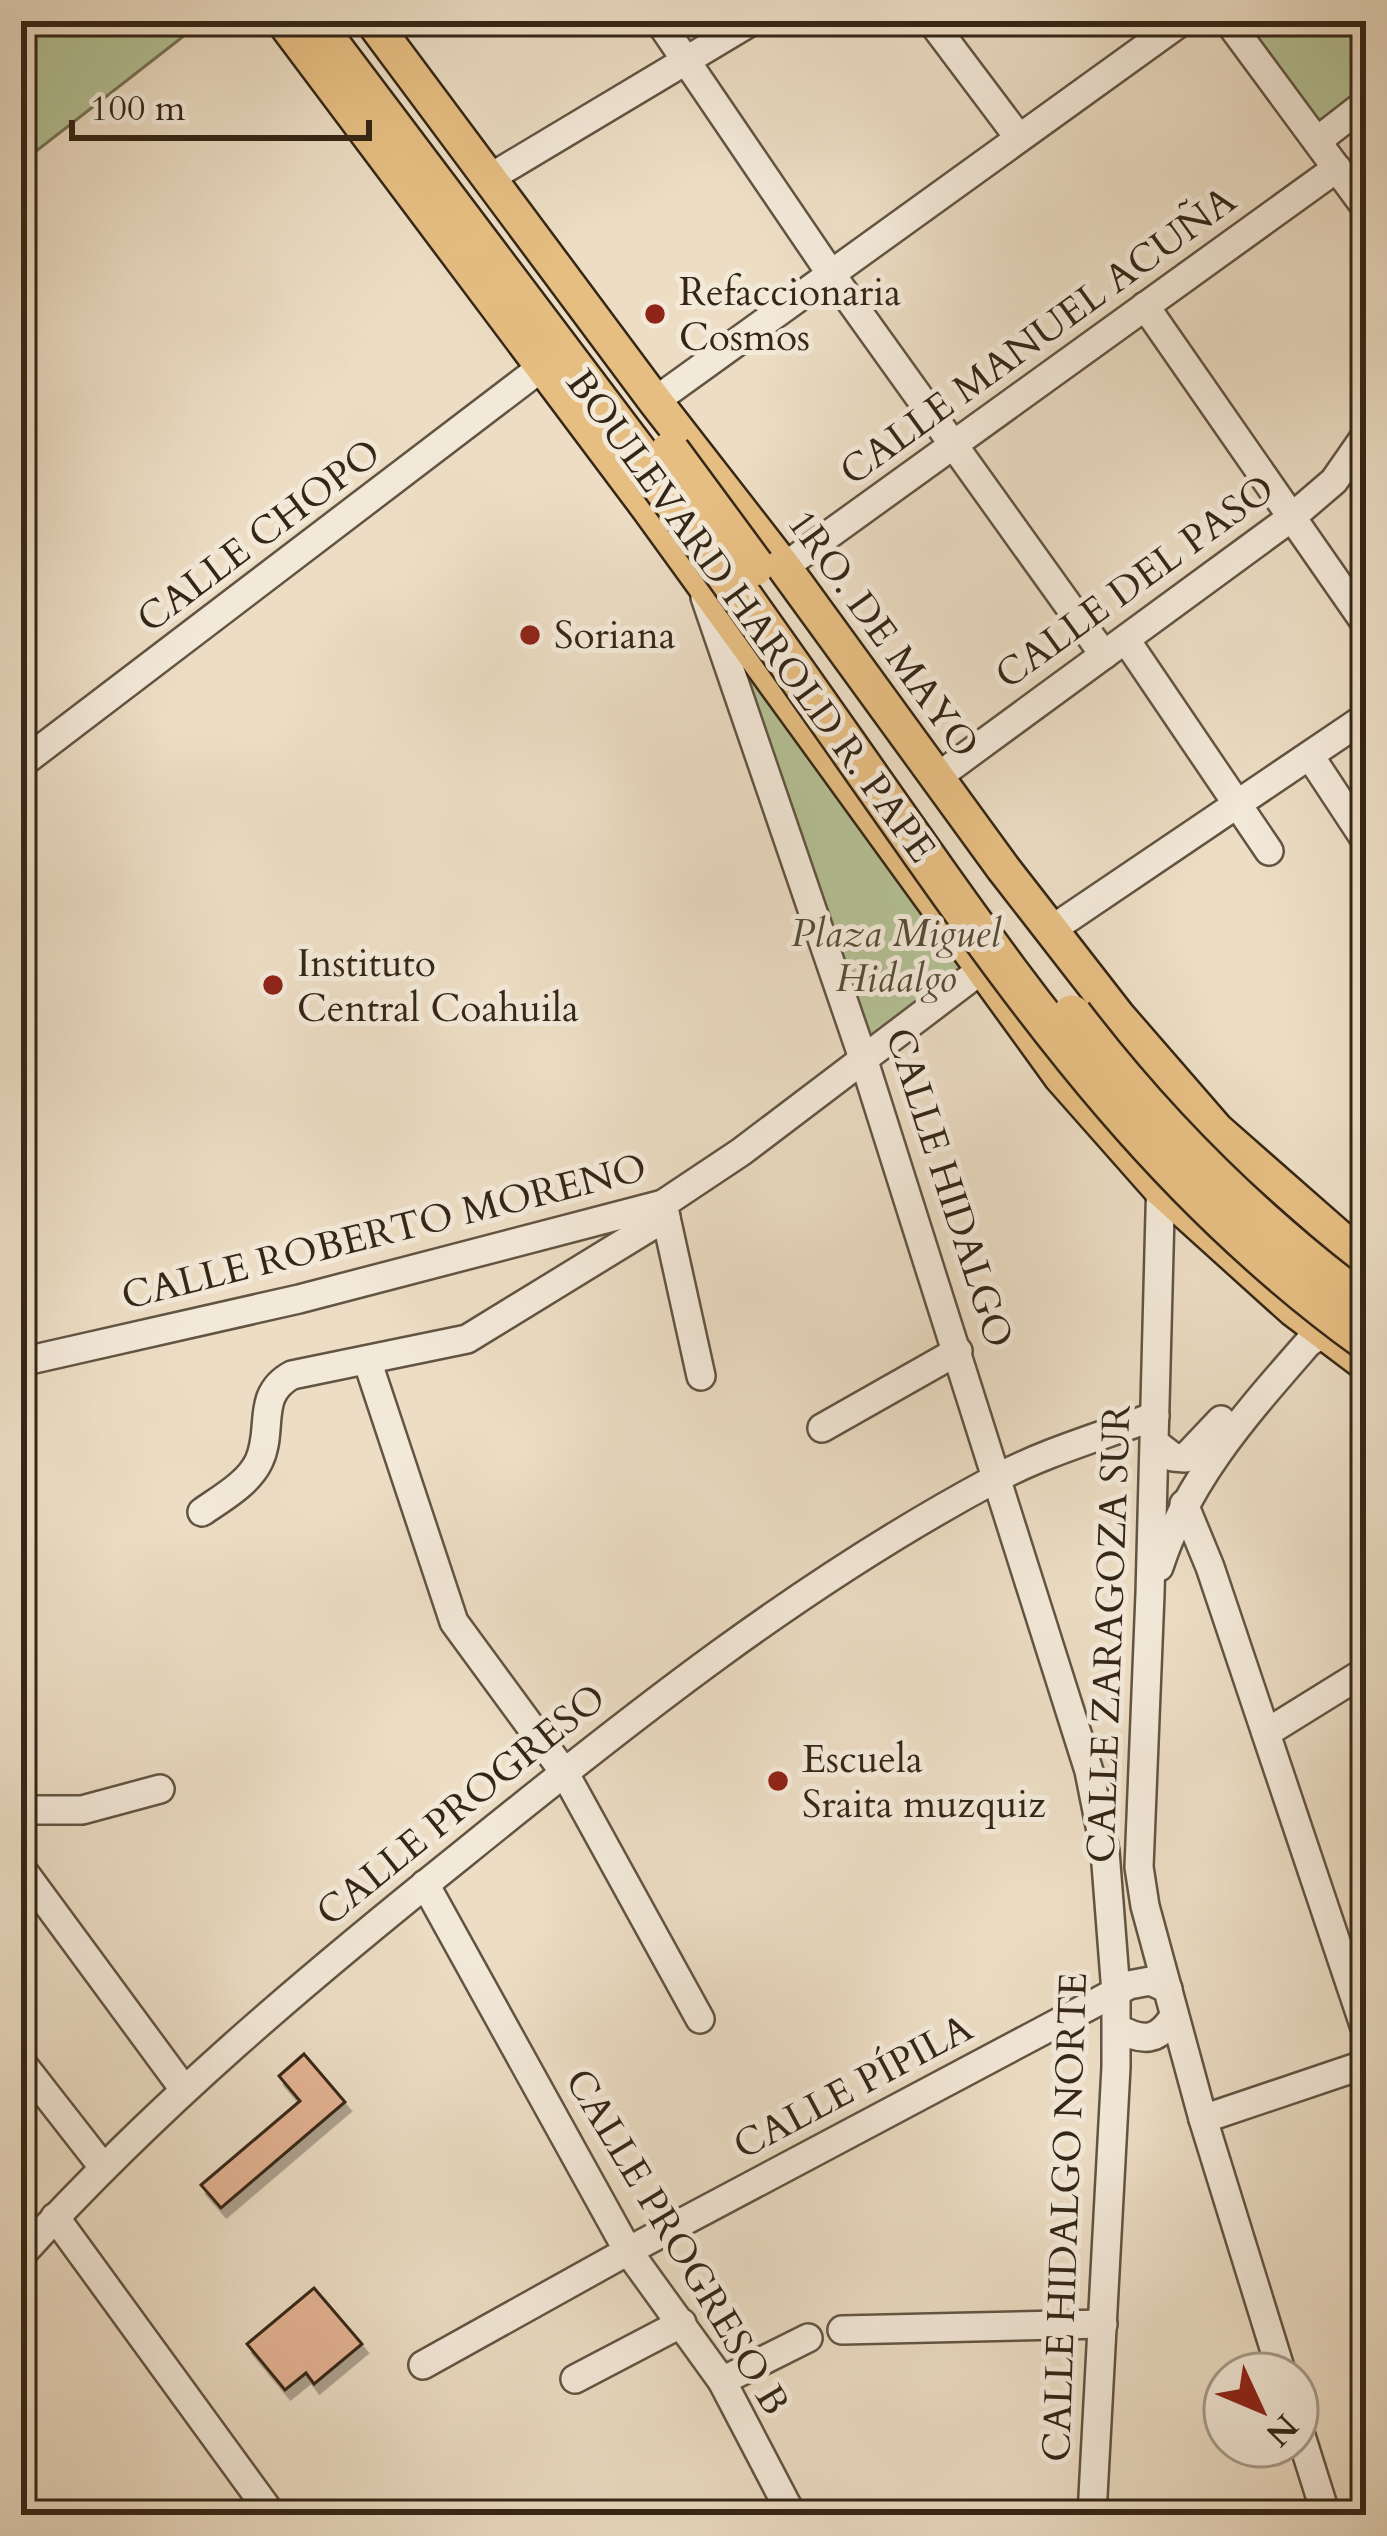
<svg xmlns="http://www.w3.org/2000/svg" width="1387" height="2536" viewBox="0 0 1387 2536" font-family="Cardo,serif">
	<style>
		.green { fill: #b4c296; stroke: #747456; stroke-width: 3 }
		.building { fill: #e5b394; stroke: #342616; stroke-width: 3; filter: url(#shadow) }
		.lines { fill: none; stroke-linecap: round; stroke-linejoin: round }
		.minor-casing { stroke: #625442; stroke-width: 32 }
		.major-casing { stroke: #342616; stroke-width: 38 }
		.highway-casing { stroke: #342616; stroke-width: 44 }
		.minor { stroke: #f3e9d9; stroke-width: 27 }
		.major { stroke: #e6be82; stroke-width: 33 }
		.highway { stroke: #e6be82; stroke-width: 39 }
		.highway-bridge-casing { stroke: #342616; stroke-width: 44; stroke-linecap: butt }
		.highway-bridge { stroke: #e6be82; stroke-width: 39 }
		.poi-dot { fill: #8f2418; stroke: #f3e9d9; stroke-width: 4.5 }
		.labels { text-anchor: middle; dominant-baseline: central; stroke-width: 10; stroke-linejoin: round; paint-order: stroke }
		.poi-label { font-size: 39px; fill: #342616; stroke: #f3e9d9; text-anchor: start }
		.street-label { font-size: 39px; fill: #342616; stroke: #f3e9d9 }
		.park-label { font-size: 39px; font-style: italic; fill: #544d36; stroke: #f3e9d9 }
	</style>
	<defs>
		<filter id="shadow"><feDropShadow dx="5.5" dy="9" stdDeviation="0" flood-color="#0004"/></filter>
	</defs>
	<rect width="100%" height="100%" fill="#ecddc4"/>
	<filter id="stains"><feTurbulence type="fractalNoise" baseFrequency=".00167" numOctaves="4"/><feColorMatrix values="0 0 0 0 .2 0 0 0 0 .09 0 0 0 0 .02 0 0 0 .5 -.17"/></filter>
	<radialGradient id="worn" r=".72"><stop offset=".6" stop-color="#630" stop-opacity="0"/><stop offset="1" stop-color="#630" stop-opacity=".3"/></radialGradient>
	<g class="green">
		<path d="M21 21H203L21 163Z"/>
		<path d="M1234 21H1366V93L1317 130Z"/>
		<path d="M727 632 969 967 870 1042Z"/>
	</g>
	<g class="building">
		<path d="M304 2054 345 2102 221 2208 201 2185 300 2101 279 2076Z"/>
		<path d="M314 2288 362 2344 314 2384 306 2373 285 2390 247 2344Z"/>
	</g>
	<g class="lines">
		<g class="minor-casing">
			<g id="minor">
				<path d="M659 21 831 274 1104 655"/>
				<path d="M931 21 1019 138"/>
				<path d="M1228 21 1366 208"/>
				<path d="M1317 141 1366 103"/>
				<path d="M488 179 752 21"/>
				<path d="M1145 306 1366 624"/>
				<path d="M655 401 1182 21"/>
				<path d="M784 567 1337 168"/>
				<path d="M705 597 864 1061 1089 1771 1105 1851 1116 1993V2067L1092 2515"/>
				<path d="M1126 640 1269 851"/>
				<path d="M1310 756 1366 841"/>
				<path d="M21 764 542 367"/>
				<path d="M936 778 1292 517 1334 481 1366 435"/>
				<path d="M1051 930 1366 717"/>
				<path d="M1161 1175 1150 1594 1139 1867 1145 1906 1203 2119 1282 2374"/>
				<path d="M663 1204 701 1376"/>
				<path d="M367 1360 454 1622 564 1772 700 2019"/>
				<path d="M21 1362 299 1299 663 1204 741 1152 981 970"/>
				<path d="M822 1428 958 1351"/>
				<path d="M1155 1443 1173 1457 1185 1458 1221 1420"/>
				<path d="M1184 1504 1210 1567 1366 2031"/>
				<path d="M202 1512C222 1498 249 1483 259 1461 274 1429 255 1395 292 1375L467 1339 666 1217"/>
				<path d="M1159 1567C1188 1478 1247 1413 1308 1343L1317 1337 1331 1338"/>
				<path d="M1266 1733 1366 1671"/>
				<path d="M21 1810H82L160 1789"/>
				<path d="M21 1868 183 2088"/>
				<path d="M425 1884 628 2251 722 2381 792 2515"/>
				<path d="M1117 2028C1143 2042 1158 2042 1174 2016"/>
				<path d="M21 2062 103 2167"/>
				<path d="M1203 2119 1366 2064"/>
				<path d="M55 2217 272 2515"/>
				<path d="M21 2255C156 2106 307 1979 463 1854 632 1717 802 1582 995 1479 1045 1452 1103 1436 1155 1416"/>
				<path d="M842 2330 1103 2324"/>
				<path d="M423 2365 628 2251 1129 1985 1150 1981 1168 1989"/>
				<path d="M575 2379 682 2323"/>
				<path d="M722 2381 808 2338"/>
				<path d="M1297 2423 1326 2515"/>
			</g>
		</g>
		<g class="major-casing">
			<g id="major">
				<path d="M283 21 649 509 1061 1077 1160 1189 1293 1309 1366 1364"/>
				<path d="M372 21 655 401 784 567 1003 868 1118 1016 1217 1130 1366 1261"/>
			</g>
		</g>
		<g class="highway-casing">
			<path id="highway" d="M312 21 649 468"/>
		</g>
		<use href="#minor" class="minor"/>
		<use href="#major" class="major"/>
		<use href="#highway" class="highway"/>
		<g class="highway-bridge-casing">
			<g id="highway-bridge">
				<path d="M670 452 754 566"/>
				<path d="M649 468C737 587 821 709 907 831 1043 1025 1171 1199 1366 1340"/>
				<path d="M1072 1015C1155 1124 1256 1224 1366 1306"/>
			</g>
		</g>
		<use href="#highway-bridge" class="highway-bridge"/>
	</g>
	<g class="poi-dot">
		<circle cx="655" cy="314" r="12"/>
		<circle cx="530" cy="635" r="12"/>
		<circle cx="273" cy="985" r="12"/>
		<circle cx="778" cy="1781" r="12"/>
	</g>
	<g class="labels">
		<g class="poi-label">
			<text x="679" y="292">Refaccionaria<tspan x="679" dy="45">Cosmos</tspan></text>
			<text x="554" y="635">Soriana</text>
			<text x="297" y="963">Instituto<tspan x="297" dy="45">Central Coahuila</tspan></text>
			<text x="802" y="1759">Escuela<tspan x="802" dy="45">Sraita muzquiz</tspan></text>
		</g>
		<g class="street-label">
			<text transform="translate(1038 336) rotate(-36)">CALLE MANUEL ACUÑA</text>
			<text transform="translate(259 536) rotate(-37)">CALLE CHOPO</text>
			<text transform="translate(1135 582) rotate(-36)">CALLE DEL PASO</text>
			<text transform="translate(751 616) rotate(54)">BOULEVARD HAROLD R. PAPE</text>
			<text transform="translate(883 634) rotate(54)">1RO. DE MAYO</text>
			<text transform="translate(949 1188) rotate(72)">CALLE HIDALGO</text>
			<text transform="translate(384 1232) rotate(-14)">CALLE ROBERTO MORENO</text>
			<text transform="translate(1109 1634) rotate(-88)">CALLE ZARAGOZA SUR</text>
			<text transform="translate(461 1805) rotate(-39)">CALLE PROGRESO</text>
			<text transform="translate(853 2087) rotate(-28)">CALLE PÍPILA</text>
			<text transform="translate(1065 2217) rotate(-88)">CALLE HIDALGO NORTE</text>
			<text transform="translate(677 2242) rotate(59)">CALLE PROGRESO B</text>
		</g>
		<g class="park-label">
			<text x="896" y="933">Plaza Miguel<tspan x="896" dy="45">Hidalgo</tspan></text>
		</g>
	</g>
	<rect width="1387" height="2536" fill="none" stroke="#ecddc4" stroke-width="72"/>
	<rect x="24" y="24" width="1339" height="2488" fill="none" stroke="#342616" stroke-width="6"/>
	<rect x="36" y="36" width="1315" height="2464" fill="none" stroke="#342616" stroke-width="3"/>
	<g transform="translate(1261 2410) rotate(134)"><circle r="57" fill="#f3e9d9" stroke="#a79b8b" stroke-width="3"/>
	<path d="M0-9L21 45L0 30L-21 45Z" fill="#8f2418"/>
	<text y="-18" font-size="33" font-weight="bold" text-anchor="middle" fill="#342616">N</text>
	</g>
	<path d="M72 120v18h297v-18" fill="none" stroke="#342616" stroke-width="6"/>
	<text x="90" y="120" font-size="36" fill="#342616" stroke="#f3e9d9" stroke-width="9" paint-order="stroke">100 m</text>
	<rect width="100%" height="100%" filter="url(#stains)"/>
	<rect width="100%" height="100%" fill="url(#worn)"/>
</svg>
